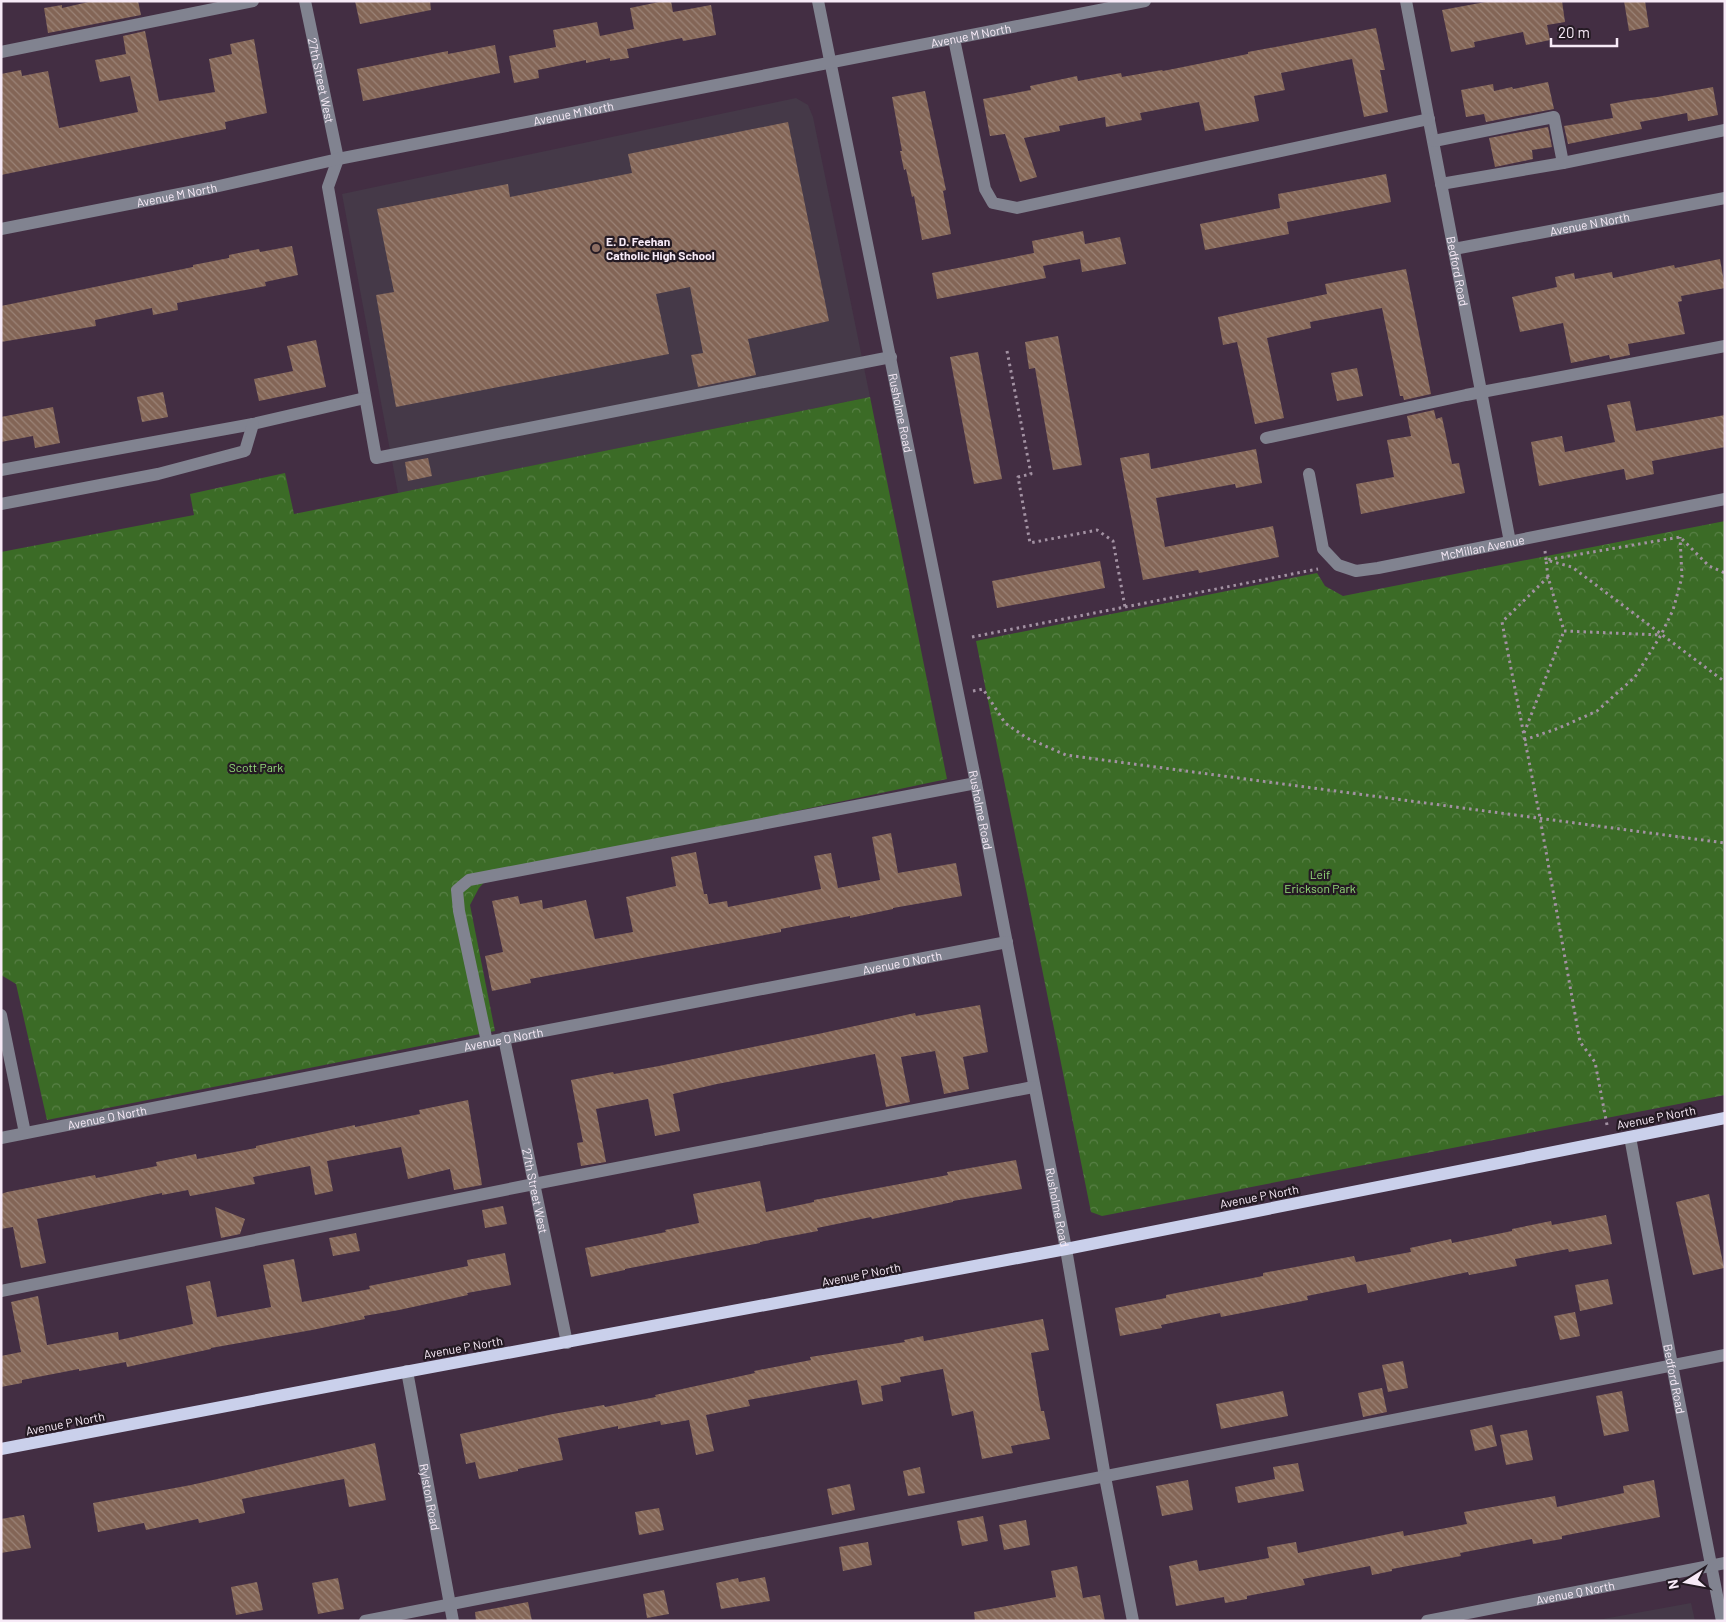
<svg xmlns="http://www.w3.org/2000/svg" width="1726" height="1622" viewBox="0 0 1726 1622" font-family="Barlow,sans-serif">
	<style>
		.education { fill: #453948 }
		.park { fill: url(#park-crowns) }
		.building { fill: url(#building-back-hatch) }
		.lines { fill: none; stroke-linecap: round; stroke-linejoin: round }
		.path { stroke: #a392a3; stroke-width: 3; stroke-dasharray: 2.5 4; stroke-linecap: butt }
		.minor { stroke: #818390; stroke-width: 12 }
		.major { stroke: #cad0eb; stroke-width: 12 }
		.education-dot { fill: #8d6e63; stroke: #241a23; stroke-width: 2 }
		.labels { text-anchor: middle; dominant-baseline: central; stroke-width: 4.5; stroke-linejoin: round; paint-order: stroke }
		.street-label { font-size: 12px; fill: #f7eaf7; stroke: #241a23 }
		.poi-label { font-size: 12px; font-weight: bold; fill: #f7eaf7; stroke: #241a23; text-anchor: start }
		.park-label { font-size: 12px; fill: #96de7b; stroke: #241a23 }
	</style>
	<defs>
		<pattern id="park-crowns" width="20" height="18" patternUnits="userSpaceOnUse" patternTransform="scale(1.25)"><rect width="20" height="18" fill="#3b6b26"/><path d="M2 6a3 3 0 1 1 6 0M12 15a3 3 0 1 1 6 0" fill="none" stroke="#588046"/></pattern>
		<pattern id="building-back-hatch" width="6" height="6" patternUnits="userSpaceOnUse" patternTransform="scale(1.25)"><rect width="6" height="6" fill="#836556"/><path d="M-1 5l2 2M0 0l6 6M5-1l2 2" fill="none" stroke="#9b8377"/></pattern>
	</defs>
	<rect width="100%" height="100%" fill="#432e43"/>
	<g class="education">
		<path d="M796 98 808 105 813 117 870 397 398 493 342 194Z"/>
		<path d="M1691 1603 1695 1621H1592Z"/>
	</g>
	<g class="park">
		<path d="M870 397 947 779 490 876 479 888 470 905 495 1031 47 1120 16 984 1 975V552L194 515 190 494 285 473 294 514Z"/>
		<path d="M1725 521V1095L1102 1216 1091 1212 976 641 1317 573 1325 586 1343 596Z"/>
	</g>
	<g class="building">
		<path d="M93 1H138L141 15 48 33 44 8 62 5V8Z"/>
		<path d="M355 1H430L431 10 360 24Z"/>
		<path d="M664 1H671L673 12 711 5 716 35 683 41 682 38 627 49 629 58 610 61V58L586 63V60L538 70 539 78 514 83 509 56 556 47 553 30 597 22 600 36 634 29 630 8Z"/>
		<path d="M1491 1H1562L1565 22 1547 25 1550 40 1526 45 1523 32 1474 42 1475 47 1451 52 1442 10Z"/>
		<path d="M1624 1H1645L1649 27 1629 31Z"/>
		<path d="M1376 28 1385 70H1380L1388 112 1364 117 1352 59 1281 73 1285 90 1254 96 1259 121 1205 131 1199 102 1140 113 1142 120 1106 127 1105 117 1059 126 1060 131 1024 138 1037 177 1020 182 1005 134 990 136 983 99 1031 90 1030 86 1077 76 1078 81 1121 73 1122 77 1162 70 1163 71 1248 54V52Z"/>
		<path d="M145 31 159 101 215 92 209 59 232 54 230 44 254 39 267 113 225 122 226 129 1 175V74L21 70 22 76 48 71 59 128 138 112 130 76 100 82 95 60 126 54 123 36Z"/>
		<path d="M495 45 500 73 363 101 357 69 448 51V54Z"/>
		<path d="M1548 82 1554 109 1486 122 1484 114 1466 117 1461 90 1493 84 1494 91 1512 87 1513 89Z"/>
		<path d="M1713 87 1718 115 1688 121 1687 113 1640 122 1642 129 1568 144 1564 126 1613 118 1610 104 1632 100 1657 97Z"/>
		<path d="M925 91 946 190 943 191 951 234 922 240 914 196 912 197 906 169 904 170 900 151H902L892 97Z"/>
		<path d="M788 122 829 321 748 339 756 375 698 387 691 355 703 353 690 287 656 294 669 354 396 407 376 295 394 292 377 209 508 184 510 197 632 173 628 154Z"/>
		<path d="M1548 127 1552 147 1532 150 1533 159 1495 167 1489 138Z"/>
		<path d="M1386 174 1391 202 1287 222 1289 234 1205 250 1200 224 1280 208 1278 194Z"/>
		<path d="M1083 231 1085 244 1120 237 1126 264 1082 272 1080 259 1043 266 1046 278 937 299 932 273 1034 253 1032 241Z"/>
		<path d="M292 246 298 275 265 282 266 286 177 303 178 310 153 315 152 308 95 320 96 326 1 342V306L193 267V265L229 258V255L259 249 260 252Z"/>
		<path d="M1720 259 1725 288 1681 296 1682 301 1678 302 1685 334 1628 344 1630 355 1610 359 1609 355 1571 363 1563 323 1520 332 1512 297 1557 287 1555 277 1574 273 1575 279 1612 272 1613 278 1674 265 1675 268Z"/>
		<path d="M1406 269 1431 394 1404 400 1403 396H1400L1382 308 1310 322 1311 328 1267 338 1284 418 1255 424 1237 342 1223 345 1218 317 1327 294 1325 284Z"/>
		<path d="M1058 336 1082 465 1053 470 1035 368 1029 369 1025 342Z"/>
		<path d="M316 340 326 387 259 401 254 379 293 371 287 346Z"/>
		<path d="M978 352 1002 479 974 484 950 357Z"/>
		<path d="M1357 368 1363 396 1337 401 1331 373Z"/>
		<path d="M163 392 168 417 142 422 137 397Z"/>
		<path d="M1630 401 1636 431 1725 415V447L1652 461 1654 474 1626 480 1624 469 1539 486 1531 442 1562 436 1565 452 1615 442 1607 405Z"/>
		<path d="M53 407 60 443 35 448 33 436 1 442V417Z"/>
		<path d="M1434 410 1436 419 1442 417 1452 464 1459 463 1465 493 1361 514 1356 484 1394 477 1387 440 1411 436 1407 416Z"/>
		<path d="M1256 449 1262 483 1236 488 1235 484 1156 498 1165 547 1273 526 1279 557 1199 573 1198 570 1143 580 1120 458 1149 453 1151 469Z"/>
		<path d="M428 458 432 476 408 481 405 462Z"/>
		<path d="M1100 561 1105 588 997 608 992 581Z"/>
		<path d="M891 833 898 873 956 863 962 896 893 908V909L850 918V916L781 929V932L530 979 531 983 492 991 485 956 503 952 492 901 518 896 520 904 542 900 543 909 586 900 595 939 633 932 626 897 676 886 671 857 696 852 704 894H707L709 904 727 901 728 907 821 889 814 856 831 853 838 888 880 880 872 837Z"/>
		<path d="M980 1005 988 1052 963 1057 969 1089 944 1094 935 1051 901 1057 910 1102 886 1107 875 1054 717 1084 673 1094 680 1131 655 1136 648 1099 596 1109 606 1162 581 1166 577 1143 583 1142 571 1080 613 1072 614 1074 659 1066 818 1034 915 1013 916 1016Z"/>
		<path d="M468 1100 482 1185 454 1190 450 1169 408 1179 401 1147 327 1161 333 1191 315 1195 310 1166 253 1177 255 1184 190 1196 188 1190 162 1195V1193L37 1219 46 1263 21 1268 13 1227 1 1229V1194L7 1192 95 1175 96 1178 157 1166 156 1162 196 1154 197 1159 256 1148V1146L313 1134 355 1125V1127L420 1114 419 1110Z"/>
		<path d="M1016 1160 1022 1189 953 1201V1202L872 1219 871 1217 817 1228 818 1231 760 1242V1243L625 1269V1270L591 1277 585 1248 666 1232 665 1230 699 1223 693 1194 760 1181 766 1212 814 1202V1200L948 1175 947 1172Z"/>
		<path d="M1709 1194 1724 1268 1693 1275 1676 1202Z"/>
		<path d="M503 1206 507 1224 485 1228 482 1210Z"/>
		<path d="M215 1207 245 1219 240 1234 221 1238Z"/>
		<path d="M1606 1215 1612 1244 1569 1252 1568 1249 1515 1259 1517 1266 1469 1275 1468 1272 1368 1293 1366 1284 1307 1296 1308 1300 1221 1317 1220 1313 1161 1325 1162 1328 1120 1336 1115 1308 1166 1298V1295L1263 1276V1273L1354 1256 1356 1262 1411 1252 1410 1248 1451 1239 1452 1243 1512 1231V1229L1551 1221 1552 1225Z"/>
		<path d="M356 1233 360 1251 333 1256 329 1238Z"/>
		<path d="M505 1253 511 1285 467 1293 468 1295 399 1310 364 1316 365 1319 312 1330 211 1348V1349L127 1367 126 1362 79 1371V1369L22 1380V1383L1 1387V1356L21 1352 11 1302 38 1296 47 1345 118 1332 119 1340 193 1324 186 1286 210 1281 217 1317 271 1307 263 1265 294 1259 302 1302 370 1289 369 1286 468 1266 467 1260Z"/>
		<path d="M1608 1279 1613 1304 1580 1311 1575 1285Z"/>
		<path d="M1575 1312 1580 1336 1560 1340 1554 1316Z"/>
		<path d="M1043 1319 1049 1350 1031 1353 1041 1411H1044L1050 1439 1011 1446 1013 1453 982 1459 973 1411 952 1416 943 1369 900 1377 901 1382 881 1386 883 1401 862 1405 857 1380 748 1400 750 1406 706 1415 714 1451 696 1455 689 1420 661 1425 660 1421 618 1429V1426L558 1438 563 1460 518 1469V1471L479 1479 475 1462 466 1464 460 1434 553 1414 604 1405 605 1407 656 1397 655 1395 755 1373 754 1371 811 1360 810 1357 905 1342 904 1340 923 1336 924 1341Z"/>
		<path d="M1403 1361 1408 1388 1388 1392 1382 1365Z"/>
		<path d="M1382 1388 1387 1412 1363 1417 1358 1393Z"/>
		<path d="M1283 1391 1288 1416 1221 1429 1216 1404Z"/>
		<path d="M1622 1391 1629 1431 1604 1436 1596 1396Z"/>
		<path d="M1492 1425 1497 1446 1475 1451 1470 1430Z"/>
		<path d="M1527 1430 1533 1460 1506 1465 1500 1435Z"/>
		<path d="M375 1443 386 1500 349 1507 344 1479 242 1499 245 1513 199 1523 198 1519 146 1530 144 1523 98 1532 93 1503 191 1485Z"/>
		<path d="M1298 1463 1304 1491 1238 1503 1235 1487 1275 1479 1273 1467Z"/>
		<path d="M920 1467 925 1493 908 1496 903 1471Z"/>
		<path d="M1188 1480 1193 1510 1162 1516 1156 1486Z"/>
		<path d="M1654 1480 1660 1517 1562 1536V1539L1533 1544 1532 1539 1460 1553 1461 1556 1392 1569V1571L1372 1575 1370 1566 1303 1579 1305 1585 1247 1596V1599L1225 1603 1224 1597 1176 1606 1169 1566 1197 1560 1199 1571 1269 1558 1267 1547 1296 1542 1298 1553 1403 1531 1404 1536 1467 1524 1464 1512 1555 1496 1557 1507 1624 1493 1623 1486Z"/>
		<path d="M850 1484 855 1510 832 1515 827 1489Z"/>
		<path d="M659 1508 664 1530 639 1535 635 1512Z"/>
		<path d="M24 1515 31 1548 1 1553V1519Z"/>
		<path d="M983 1516 988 1541 962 1546 957 1521Z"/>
		<path d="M1026 1520 1030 1545 1004 1550 999 1525Z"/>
		<path d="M868 1542 872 1565 843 1571 839 1547Z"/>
		<path d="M1077 1566 1083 1598 1100 1595 1105 1621H975L974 1612 1056 1597 1051 1571Z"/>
		<path d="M765 1577 770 1601 721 1609 716 1583 738 1578 739 1582Z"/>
		<path d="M338 1578 344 1609 318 1614 312 1583Z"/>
		<path d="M257 1582 263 1610 236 1615 231 1587Z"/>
		<path d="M664 1590 669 1614 647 1618 643 1594Z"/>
		<path d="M528 1602 532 1621H476L475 1612Z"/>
	</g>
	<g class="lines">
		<g class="path">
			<path d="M1007 351 1031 474 1018 477 1030 543 1097 530 1113 541 1125 607"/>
			<path d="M1545 551 1546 560 1572 567 1725 682"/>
			<path d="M1548 577 1546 560 1680 537 1709 566 1725 573"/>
			<path d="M972 637 1318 569"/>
			<path d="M973 691 983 689 1005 723 1027 738 1066 755 1725 843"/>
			<path d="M1524 733 1564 631"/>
			<path d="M1524 740 1559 728 1597 711 1635 677 1661 635 1673 610 1682 577 1680 537"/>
			<path d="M1607 1125 1595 1062 1580 1042 1540 818 1502 622 1548 577 1564 631 1661 635"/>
		</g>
		<g class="minor">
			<path id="s1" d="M305 1 338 159 328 187 376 458 891 357"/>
			<path id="s2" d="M818 1 976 783 1066 1249 1105 1477 1133 1621"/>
			<path id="s3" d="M1406 1 1510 542"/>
			<path d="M954 39 985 189 993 203 1017 208 1429 119"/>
			<path d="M1 52 253 1"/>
			<path d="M1434 141 1554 117 1563 163"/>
			<path d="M1441 184 1563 163 1725 130"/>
			<path id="s4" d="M1 229 210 188 338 159 1145 1"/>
			<path id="s5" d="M1454 249 1725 198"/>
			<path d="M1266 438 1466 395 1725 346"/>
			<path d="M1 470 253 424 365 398"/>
			<path id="s6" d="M1309 474 1323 549 1338 565 1356 571 1378 568 1725 499"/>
			<path d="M1 504 158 474 245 451 253 424"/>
			<path d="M1 1015 25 1133"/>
			<path id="s7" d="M504 1038 567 1343"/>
			<path d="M487 1042 459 911 457 890 469 880 976 783"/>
			<path id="s8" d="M1630 1137 1672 1365 1722 1621"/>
			<path id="s9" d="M1 1138 487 1042 1007 942"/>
			<path d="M1 1291 534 1184 1033 1087"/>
			<path id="s10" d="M407 1371 453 1621"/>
			<path d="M365 1621 1725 1355"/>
			<path id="s11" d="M1427 1621 1725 1563"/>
		</g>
		<path class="major" d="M1 1449 378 1377 1066 1249 1725 1118"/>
	</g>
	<circle class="education-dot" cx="596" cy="248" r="5"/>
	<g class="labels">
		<g class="street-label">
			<text stroke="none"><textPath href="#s4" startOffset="989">Avenue M North</textPath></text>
			<text stroke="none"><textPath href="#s1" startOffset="81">27th Street West</textPath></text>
			<text stroke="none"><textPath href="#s4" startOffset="584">Avenue M North</textPath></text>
			<text stroke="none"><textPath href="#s4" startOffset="179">Avenue M North</textPath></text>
			<text stroke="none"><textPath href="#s5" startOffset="138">Avenue N North</textPath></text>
			<text stroke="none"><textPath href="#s3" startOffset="275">Bedford Road</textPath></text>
			<text stroke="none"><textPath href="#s2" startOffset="420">Rusholme Road</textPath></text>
			<text stroke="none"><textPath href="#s6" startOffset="246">McMillan Avenue</textPath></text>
			<text stroke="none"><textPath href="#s2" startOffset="825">Rusholme Road</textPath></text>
			<text stroke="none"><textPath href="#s9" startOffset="918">Avenue O North</textPath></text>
			<text stroke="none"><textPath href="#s9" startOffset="512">Avenue O North</textPath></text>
			<text stroke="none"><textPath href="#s9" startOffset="108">Avenue O North</textPath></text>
			<text transform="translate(1656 1117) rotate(-11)">Avenue P North</text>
			<text stroke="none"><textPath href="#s7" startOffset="156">27th Street West</textPath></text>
			<text transform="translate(1259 1196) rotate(-11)">Avenue P North</text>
			<text stroke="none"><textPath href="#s2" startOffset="1230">Rusholme Road</textPath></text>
			<text transform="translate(861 1274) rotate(-11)">Avenue P North</text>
			<text transform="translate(463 1347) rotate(-10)">Avenue P North</text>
			<text stroke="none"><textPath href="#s8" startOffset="246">Bedford Road</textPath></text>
			<text transform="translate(65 1423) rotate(-11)">Avenue P North</text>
			<text stroke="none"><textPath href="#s10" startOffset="128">Rylston Road</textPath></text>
			<text stroke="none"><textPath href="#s11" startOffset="151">Avenue Q North</textPath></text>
		</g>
		<g class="poi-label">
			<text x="606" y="241">E. D. Feehan<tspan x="606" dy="14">Catholic High School</tspan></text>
		</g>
		<g class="park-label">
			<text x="256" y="767">Scott Park</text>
			<text x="1320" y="874">Leif<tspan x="1320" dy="14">Erickson Park</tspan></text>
		</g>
	</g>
	<rect width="1726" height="1622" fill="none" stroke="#f7eaf7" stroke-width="5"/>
	<g transform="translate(1686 1582) rotate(259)" stroke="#241a23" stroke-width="4" paint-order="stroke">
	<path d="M0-4L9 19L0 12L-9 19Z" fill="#f7eaf7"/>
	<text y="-8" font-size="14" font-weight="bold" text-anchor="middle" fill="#f7eaf7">N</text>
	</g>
	<path d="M1551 38v8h66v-8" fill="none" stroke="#f7eaf7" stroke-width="2.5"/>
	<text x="1558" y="38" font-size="15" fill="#f7eaf7" stroke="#241a23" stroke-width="4" paint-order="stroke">20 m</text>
</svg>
